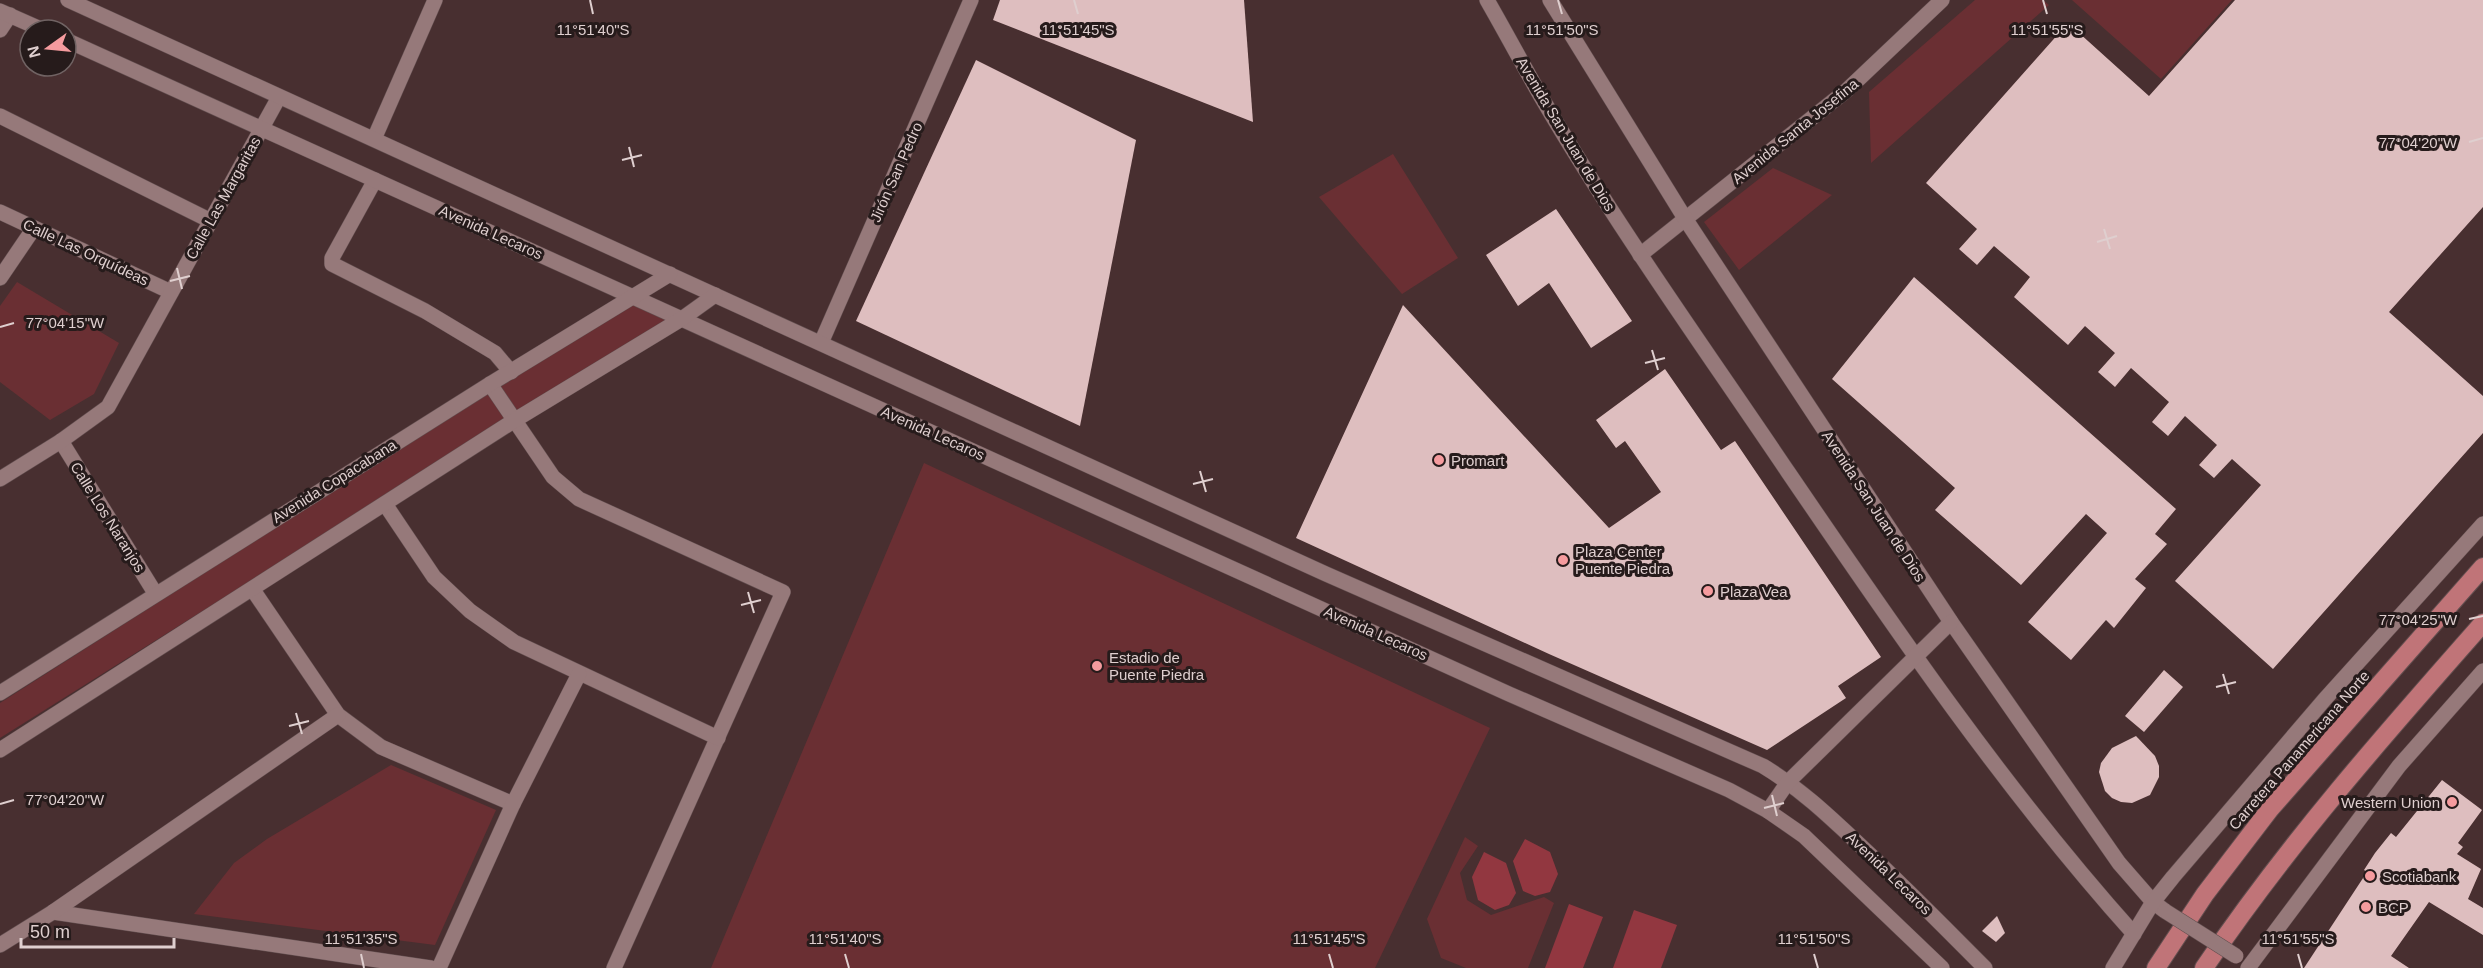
<svg xmlns="http://www.w3.org/2000/svg" width="2483" height="968" viewBox="0 0 2483 968" font-family="Helvetica,sans-serif">
	<style>
		.green { fill: #6a2f33 }
		.water { fill: #923740 }
		.building { fill: #debebf }
		.lines { fill: none; stroke-linecap: round; stroke-linejoin: round }
		.street-casing { stroke: #624e4f; stroke-width: 16 }
		.secondary-casing { stroke: #624e4f; stroke-width: 16 }
		.highway-casing { stroke: #624e4f; stroke-width: 20 }
		.street { stroke: #96797a; stroke-width: 15 }
		.secondary { stroke: #96797a; stroke-width: 15 }
		.highway { stroke: #c07478; stroke-width: 18 }
		.secondary-bridge-casing { stroke: #624e4f; stroke-width: 16; stroke-linecap: butt }
		.secondary-bridge { stroke: #96797a; stroke-width: 15 }
		.ticks { fill: none; stroke: #dfcfcf; stroke-width: 2 }
		.poi-dot { fill: #f59b9e; stroke: #261b1b; stroke-width: 2 }
		.labels { text-anchor: middle; dominant-baseline: central; stroke-width: 6; stroke-linejoin: round; paint-order: stroke }
		.street-label { font-size: 15px; fill: #dfcfcf; stroke: #261b1b }
		.poi-label { font-size: 15px; fill: #dfcfcf; stroke: #261b1b; text-anchor: start }
		.ticks-label { font-size: 15px; text-anchor: middle; fill: #dfcfcf; stroke: #261b1b; stroke-width: 6; stroke-linejoin: round; paint-order: stroke }
	</style>
	<rect width="100%" height="100%" fill="#482f30"/>
	<g class="green">
		<path d="M1975 0H2043L2049 5 1871 163 1869 92Z"/>
		<path d="M2072 0H2232L2161 79Z"/>
		<path d="M1393 154 1458 258 1402 294 1319 197Z"/>
		<path d="M1773 168 1832 195 1739 270 1704 222Z"/>
		<path d="M17 282 119 343 94 394 50 420 0 382V306Z"/>
		<path d="M636 302 676 319 516 415 496 385Z"/>
		<path d="M490 391 509 419 0 738V703Z"/>
		<path d="M924 463 1490 728 1375 968H711Z"/>
		<path d="M391 765 496 810 435 945 194 914 234 863 267 839Z"/>
		<path d="M1465 837 1478 846 1460 873 1467 900 1491 915 1544 897 1554 903 1528 968H1466L1441 958 1427 919Z"/>
	</g>
	<g class="water">
		<path d="M1525 839 1550 852 1558 874 1550 892 1535 896 1523 891 1513 861Z"/>
		<path d="M1484 852 1506 863 1516 893 1509 905 1495 910 1478 900 1472 877Z"/>
		<path d="M1569 904 1603 917 1583 968H1545Z"/>
		<path d="M1634 910 1677 925 1661 968H1613Z"/>
	</g>
	<g class="building">
		<path d="M1000 0H1244L1253 122 993 20Z"/>
		<path d="M2235 0H2483V207L2389 312 2483 396V433L2273 669 2175 581 2261 485 2232 459 2214 478 2199 465 2217 445 2185 416 2168 436 2152 422 2169 402 2131 368 2115 387 2098 372 2115 353 2085 326 2068 345 2014 297 2030 277 1994 246 1977 265 1959 249 1977 229 1926 183 2068 23 2149 96Z"/>
		<path d="M976 60 1136 140 1080 426 856 321Z"/>
		<path d="M1556 209 1632 321 1591 348 1549 283 1518 306 1486 255Z"/>
		<path d="M1914 277 2176 509 2155 534 2167 544 2135 579 2146 588 2114 628 2106 620 2071 660 2028 622 2107 533 2086 514 2021 585 1935 510 1955 488 1832 379Z"/>
		<path d="M1403 305 1609 528 1661 492 1625 441 1616 448 1596 420 1665 369 1721 450 1735 441 1881 657 1838 686 1846 698 1767 750 1549 654 1296 538Z"/>
		<path d="M2164 670 2183 687 2144 732 2125 716Z"/>
		<path d="M2136 736 2155 756 2159 766V777L2150 795 2132 803 2121 802 2112 798 2105 791 2099 772 2101 763 2112 748Z"/>
		<path d="M2442 780 2482 810 2458 843 2463 847 2457 854 2481 869 2468 899 2483 908V935L2429 902 2391 956 2409 968H2304L2367 872 2364 870 2375 853 2391 833 2396 837Z"/>
		<path d="M1997 916 2005 933 1996 942 1982 931Z"/>
	</g>
	<g class="lines">
		<g class="street-casing">
			<g id="street">
				<path d="M0 30 10 15"/>
				<path d="M0 116 211 221"/>
				<path d="M374 139 435 0"/>
				<path d="M375 180 332 258V264L425 311 495 353 511 372"/>
				<path d="M0 212 171 292"/>
				<path d="M1640 255 1847 90 1942 0"/>
				<path d="M0 278 34 228"/>
				<path d="M821 343 971 0"/>
				<path d="M490 384 553 477 579 499 783 592 614 968"/>
				<path d="M61 441 155 593"/>
				<path d="M0 479 61 441 108 407 279 97"/>
				<path d="M385 504 434 577 470 611 514 642 718 738"/>
				<path d="M253 590 338 715 381 747 513 804"/>
				<path d="M53 912 431 968"/>
				<path d="M0 945 53 912 338 715"/>
				<path d="M439 968 513 804 579 674"/>
			</g>
		</g>
		<g class="secondary-casing">
			<g id="secondary">
				<path d="M68 0 1326 574 1763 766C1801 789 1831 818 1863 848 1905 887 1945 928 1985 968"/>
				<path d="M1487 0C1506 33 1524 67 1543 100 1618 228 1705 349 1788 472 1897 632 2005 790 2134 934"/>
				<path d="M1550 0 1686 220 1951 622 2119 863 2153 902 2165 911"/>
				<path d="M0 11 43 30"/>
				<path d="M66 40 1509 694 1729 790 1768 811 1804 836 1942 968"/>
				<path d="M0 693 490 384 670 274"/>
				<path d="M0 750 515 420 683 318 715 295"/>
				<path d="M1768 811 1788 782 1951 622"/>
				<path d="M2113 968 2153 902 2173 877 2325 699 2483 524"/>
				<path d="M2248 968 2399 766 2483 671"/>
			</g>
		</g>
		<g class="highway-casing">
			<g id="highway">
				<path d="M2156 968 2205 894 2270 809 2483 567"/>
				<path d="M2204 968C2287 845 2385 734 2483 623"/>
			</g>
		</g>
		<use href="#street" class="street"/>
		<use href="#secondary" class="secondary"/>
		<use href="#highway" class="highway"/>
		<g class="secondary-bridge-casing">
			<path id="secondary-bridge" d="M2165 911 2236 956"/>
		</g>
		<use href="#secondary-bridge" class="secondary-bridge"/>
	</g>
	<path class="ticks" d="M590 0 593 14M1074 0 1078 14M1558 0 1562 14M2043 0 2047 14M2469 142 2483 138M629 147 634 167M622 160 642 155M2104 229 2110 249M2097 242 2117 236M177 268 182 289M170 281 190 276M0 327 14 323M1652 350 1658 370M1645 363 1665 358M1200 471 1206 492M1193 484 1213 479M748 592 754 613M741 605 761 600M2469 619 2483 616M2223 674 2229 694M2216 687 2236 682M296 713 302 734M289 726 309 721M1772 795 1777 816M0 804 14 800M1764 808 1784 803M361 954 364 968M845 954 849 968M1329 954 1333 968M1814 954 1818 968M2298 954 2302 968"/>
	<g class="poi-dot">
		<circle cx="1439" cy="460" r="6"/>
		<circle cx="1563" cy="560" r="6"/>
		<circle cx="1708" cy="591" r="6"/>
		<circle cx="1097" cy="666" r="6"/>
		<circle cx="2452" cy="802" r="6"/>
		<circle cx="2370" cy="876" r="6"/>
		<circle cx="2366" cy="907" r="6"/>
	</g>
	<g class="labels">
		<g class="street-label">
			<text transform="translate(1795 131) rotate(-39)">Avenida Santa Josefina</text>
			<text transform="translate(1566 134) rotate(59)">Avenida San Juan de Dios</text>
			<text transform="translate(896 172) rotate(-66)">Jirón San Pedro</text>
			<text transform="translate(223 198) rotate(-61)">Calle Las Margaritas</text>
			<text transform="translate(491 232) rotate(24)">Avenida Lecaros</text>
			<text transform="translate(86 252) rotate(25)">Calle Las Orquídeas</text>
			<text transform="translate(933 433) rotate(24)">Avenida Lecaros</text>
			<text transform="translate(334 481) rotate(-32)">Avenida Copacabana</text>
			<text transform="translate(1874 506) rotate(57)">Avenida San Juan de Dios</text>
			<text transform="translate(108 517) rotate(58)">Calle Los Naranjos</text>
			<text transform="translate(1376 633) rotate(24)">Avenida Lecaros</text>
			<text transform="translate(2299 750) rotate(-49)">Carretera Panamericana Norte</text>
			<text transform="translate(1889 873) rotate(44)">Avenida Lecaros</text>
		</g>
		<g class="poi-label">
			<text x="1451" y="460">Promart</text>
			<text x="1575" y="551">Plaza Center<tspan x="1575" dy="17">Puente Piedra</tspan></text>
			<text x="1720" y="591">Plaza Vea</text>
			<text x="1109" y="657">Estadio de<tspan x="1109" dy="17">Puente Piedra</tspan></text>
			<text x="2440" y="802" text-anchor="end">Western Union</text>
			<text x="2382" y="876">Scotiabank</text>
			<text x="2378" y="907">BCP</text>
		</g>
	</g>
	<g class="ticks-label">
		<text x="593" y="35">11°51'40"S</text>
		<text x="1078" y="35">11°51'45"S</text>
		<text x="1562" y="35">11°51'50"S</text>
		<text x="2047" y="35">11°51'55"S</text>
		<text x="2418" y="148">77°04'20"W</text>
		<text x="65" y="328">77°04'15"W</text>
		<text x="2418" y="625">77°04'25"W</text>
		<text x="65" y="805">77°04'20"W</text>
		<text x="361" y="944">11°51'35"S</text>
		<text x="845" y="944">11°51'40"S</text>
		<text x="1329" y="944">11°51'45"S</text>
		<text x="1814" y="944">11°51'50"S</text>
		<text x="2298" y="944">11°51'55"S</text>
	</g>
	<g transform="translate(48 48) rotate(255)"><circle r="28" fill="#261b1b" stroke="#706363" stroke-width="1.5"/>
	<path d="M0-4.5L10 22L0 15L-10 22Z" fill="#f59b9e"/>
	<text y="-9" font-size="16" font-weight="bold" text-anchor="middle" fill="#dfcfcf">N</text>
	</g>
	<path d="M21 938v9h153v-9" fill="none" stroke="#dfcfcf" stroke-width="3"/>
	<text x="30" y="938" font-size="18" fill="#dfcfcf" stroke="#261b1b" stroke-width="4.5" paint-order="stroke">50 m</text>
</svg>
